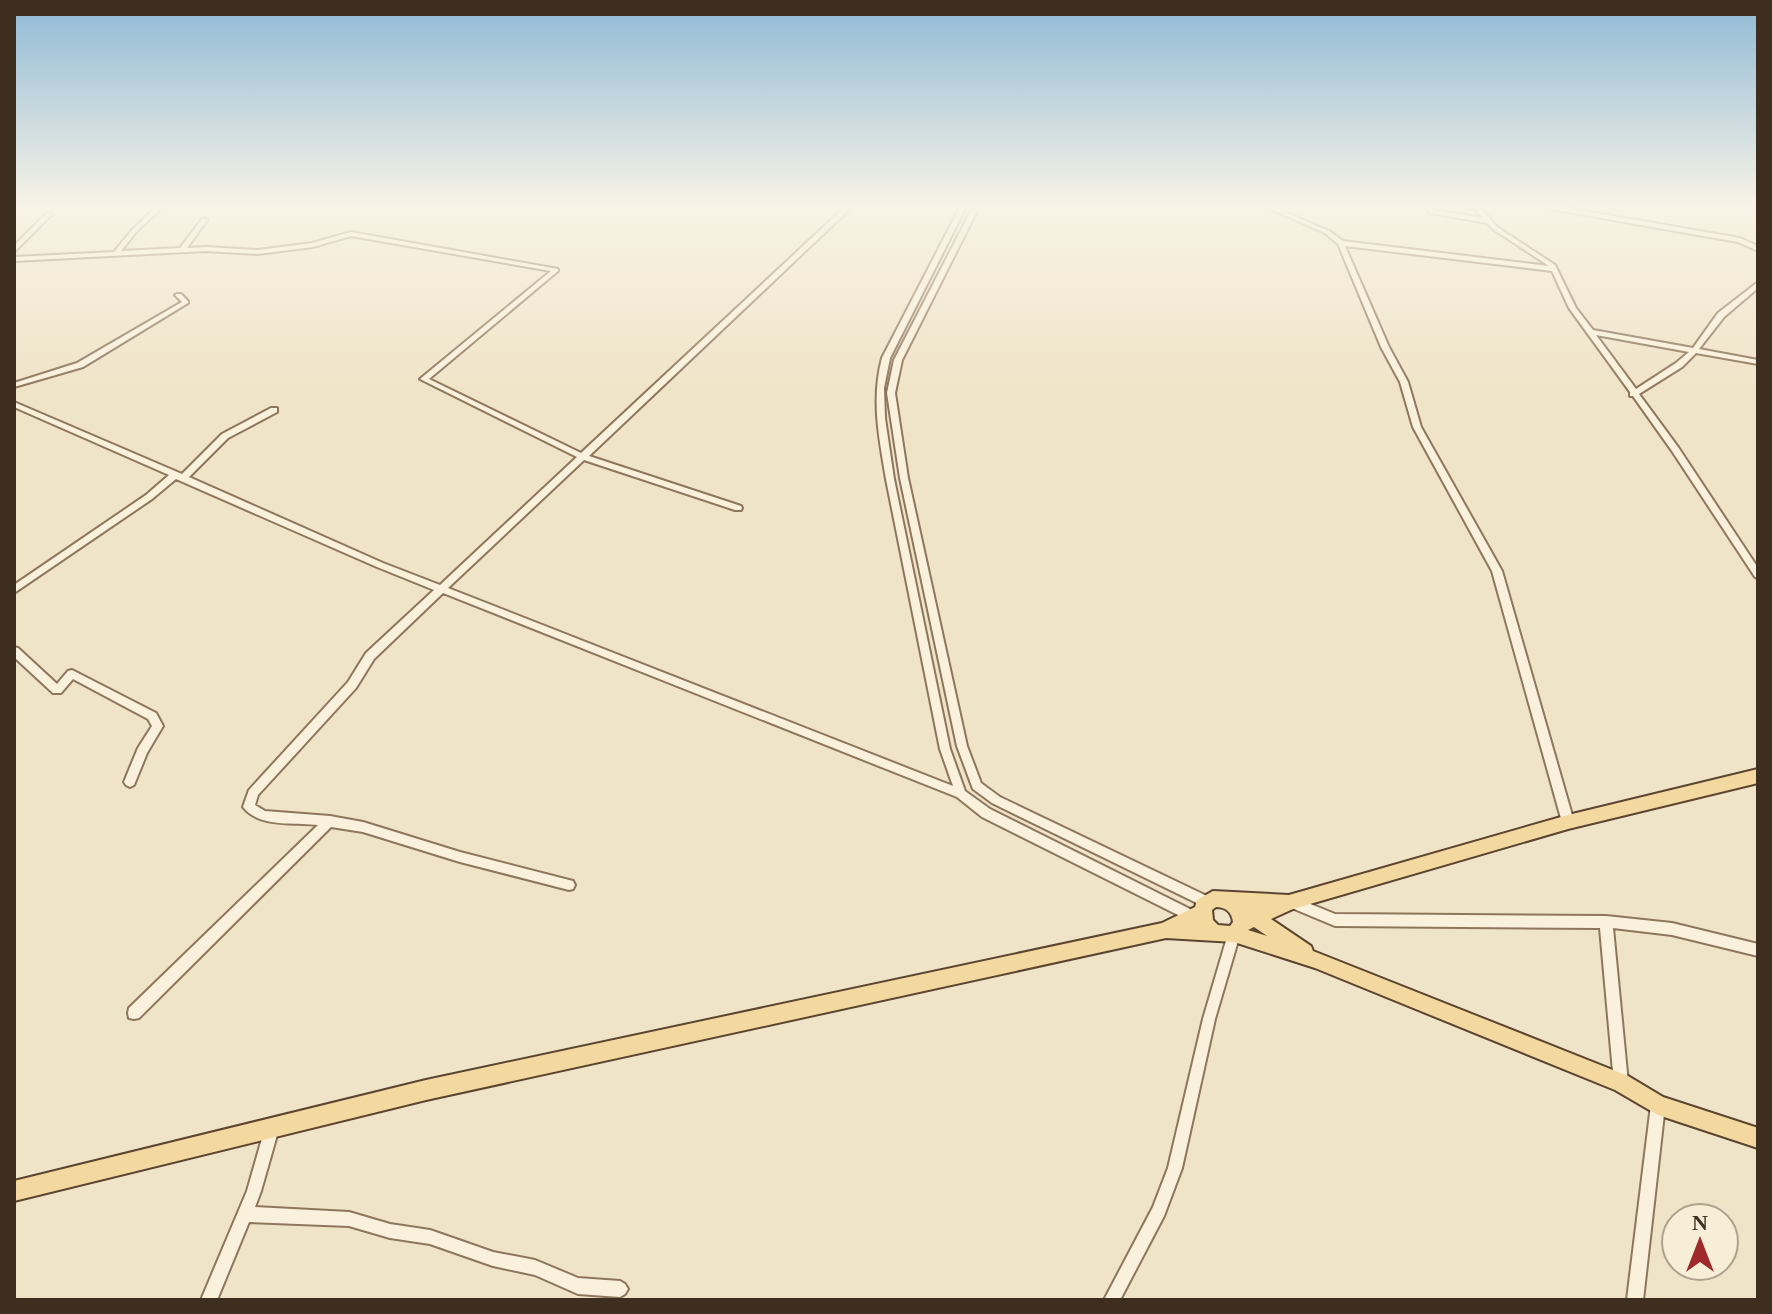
<svg xmlns="http://www.w3.org/2000/svg" width="1772" height="1314" viewBox="0 0 1772 1314" font-family="Georgia,serif">
	<style>
		.lines { fill: none; stroke-linecap: round; stroke-linejoin: round }
		.minor-casing { stroke: #8d765c; stroke-width: 4 }
		.major-casing { stroke: #5b4430; stroke-width: 4 }
		.minor { fill: #faf1dc; fill-rule: evenodd }
		.major { fill: #f3d9a0; fill-rule: evenodd }
	</style>
	<rect width="100%" height="100%" fill="#f0e4c8"/>
	<g class="lines">
		<g class="minor-casing">
			<g id="minor">
				<path d="M158 205 164 206 136 232 121 251 180 248 202 219 204 218 207 220 187 248 206 247 258 250 312 243 351 232 558 269V271L429 379 581 453 847 205H854L589 456 741 506 742 508 741 510H735L584 460 448 588 953 786 940 749 886 479C879 438 871 399 882 358L961 205H967L890 358 884 388 885 418 894 479 950 749 965 791 990 809 1198 913 1200 917 1198 921 1194 923 982 817 957 797 443 593 374 659 356 688 258 795 255 805 265 811 330 816 363 822 460 852 569 880 573 881 575 885 573 889 569 890 460 862 363 832 331 827 139 1018 134 1019 129 1018 128 1013 129 1008 318 825C293 822 260 828 243 807L249 790 348 682 366 653 434 590 377 567 176 479 152 499 14 593V585L146 495 169 475 14 407V402L182 474 222 434 271 408H277V412L228 438 189 477 383 563 440 585 577 457 420 379 551 271 351 236 313 247 258 254 206 251 14 261V257L114 252 132 230Z"/>
				<path d="M974 205H980L902 360 895 393 908 478 967 746 981 783 1000 797 1211 898 1213 902 1211 906 1207 908 992 803 973 789 957 746 900 478 887 393 894 360Z"/>
				<path d="M1261 205H1269L1329 231 1343 241 1549 266 1493 229 1487 223 1430 213 1424 205H1430L1434 210 1483 218 1472 205H1478L1497 227 1555 265 1576 308 1593 330 1693 348 1718 313 1758 282V288L1724 317 1699 349 1758 360V364L1696 353 1682 367 1639 394 1678 447 1758 568V578L1755 577 1672 451 1633 396H1630V392L1569 308 1552 271 1345 246 1389 347 1408 382 1421 427 1502 571 1574 822 1572 826 1568 827 1564 826 1562 822 1492 571 1413 427 1400 382 1381 347 1338 244 1325 233ZM1596 335 1689 352 1676 363 1636 389Z"/>
				<path d="M1536 205H1550L1740 238 1758 246V251L1738 242 1539 207Z"/>
				<path d="M47 213 52 214 14 252V246Z"/>
				<path d="M177 294H181L188 301V303L83 367 14 387V383L77 363 182 302 175 295Z"/>
				<path d="M14 647 18 648 57 684 68 671 72 670 156 713 163 726 147 753 134 785 130 787 126 785 124 782 138 748 152 726 148 719 73 679 61 693H53L14 657Z"/>
				<path d="M1291 896 1335 914 1606 916 1672 923 1758 944V956L1672 935 1613 928 1628 1083 1626 1088 1621 1090 1616 1088 1614 1083 1600 928 1335 926 1287 906 1285 902 1287 898Z"/>
				<path d="M1234 928 1238 930 1240 934 1215 1019 1182 1168 1164 1216 1120 1300H1104L1153 1207 1168 1168 1203 1019 1228 934 1230 930Z"/>
				<path d="M1658 1098 1663 1100 1665 1105 1643 1300H1627L1651 1105 1653 1100Z"/>
				<path d="M272 1121 277 1123 279 1128 261 1191 255 1207 349 1212 390 1224 430 1230 493 1252 535 1260 578 1278 620 1281 625 1284 628 1289 625 1294 620 1297 578 1294 535 1275 493 1266 430 1244 390 1238 349 1226 249 1222 217 1300H201L247 1191 265 1128 267 1123Z"/>
			</g>
		</g>
		<g class="major-casing">
			<path id="major" d="M1758 769V783L1568 829 1293 909 1271 919 1311 946 1313 951 1628 1076 1663 1097 1758 1128V1148L1658 1115 1615 1090 1315 968 1234 942 1166 938 426 1100 14 1201V1181L426 1080 1162 923 1195 907 1197 900 1213 891 1289 895 1568 815ZM1216 907C1225 907 1232 912 1233 922L1230 926 1218 925 1213 920 1212 910ZM1254 927 1267 936 1248 930Z"/>
		</g>
		<use href="#minor" class="minor"/>
		<use href="#major" class="major"/>
	</g>
	<linearGradient id="sky" x2="0" y2="1"><stop stop-color="#8fbad6"/><stop offset="0.53" stop-color="#f8f3e6"/><stop offset="1" stop-color="#f8f3e6" stop-opacity="0"/></linearGradient>
	<rect width="1772" height="389" fill="url(#sky)"/>
	<rect width="1772" height="1314" fill="none" stroke="#3d2e20" stroke-width="32"/>
	<g transform="translate(1700 1242)"><circle r="38" fill="#f7eed8" stroke="#ada18e" stroke-width="2"/>
	<path d="M0-6L14 30L0 20L-14 30Z" fill="#9e2a2b"/>
	<text y="-12" font-size="22" font-weight="bold" text-anchor="middle" fill="#3d2e20">N</text>
	</g>
</svg>
